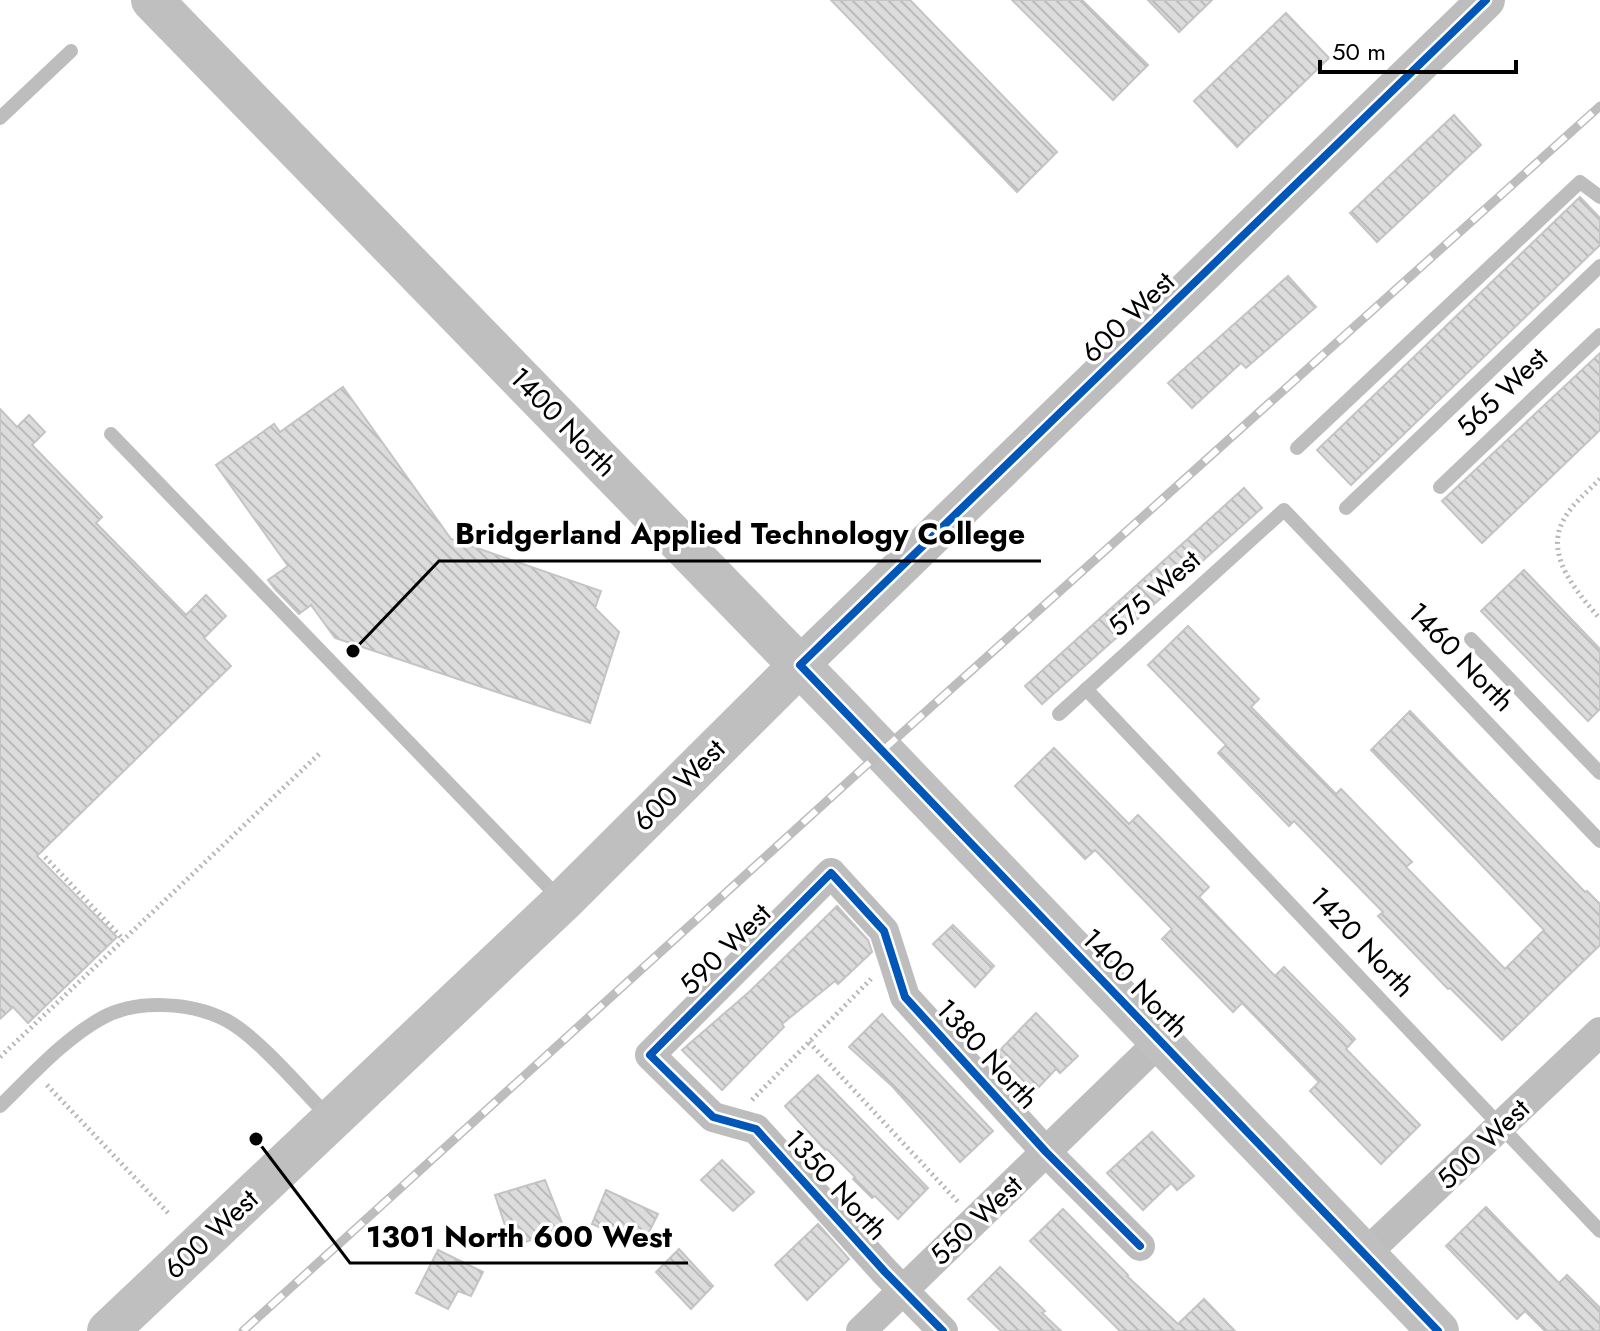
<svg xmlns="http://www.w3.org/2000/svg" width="1600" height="1331" viewBox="0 0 1600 1331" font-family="Jost,sans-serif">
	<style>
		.building { fill: url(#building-back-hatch); stroke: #c4c4c4; stroke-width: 2 }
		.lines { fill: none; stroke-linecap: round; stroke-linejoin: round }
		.path { stroke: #b8b8b8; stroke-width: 5; stroke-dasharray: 2 4; stroke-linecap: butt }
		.service { stroke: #bdbdbd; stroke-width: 14 }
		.minor { stroke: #bdbdbd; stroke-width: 30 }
		.tertiary { stroke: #bdbdbd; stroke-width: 38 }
		.secondary { stroke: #bfbfbf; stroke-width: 42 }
		.rail-casing { stroke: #bdbdbd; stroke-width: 9 }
		.rail { stroke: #fff; stroke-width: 6; stroke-dasharray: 18; stroke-linecap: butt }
		.cycleway-casing { stroke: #fff; stroke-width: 13 }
		.cycleway { stroke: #0057b8; stroke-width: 8 }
		.labels { text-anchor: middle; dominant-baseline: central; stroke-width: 7; stroke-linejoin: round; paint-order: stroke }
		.street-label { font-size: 28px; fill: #000; stroke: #fff }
		.leader { fill: none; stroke: #000; stroke-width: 3 }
		.callout-dot { fill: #000; stroke: #fff; stroke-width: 3 }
		.callout-label { font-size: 30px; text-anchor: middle; font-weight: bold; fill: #000; stroke: #fff; stroke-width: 7; stroke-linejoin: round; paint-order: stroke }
	</style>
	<defs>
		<pattern id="building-back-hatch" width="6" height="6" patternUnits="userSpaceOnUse" patternTransform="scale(2)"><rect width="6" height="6" fill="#dcdcdc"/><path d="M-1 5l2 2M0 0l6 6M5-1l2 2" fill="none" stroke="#bbb"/></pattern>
	</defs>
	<rect width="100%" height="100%" fill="#fff"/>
	<g class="building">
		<path d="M831 0H910L1057 152 1017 192Z"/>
		<path d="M1012 0H1082L1148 65 1113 100Z"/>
		<path d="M1148 0H1212L1179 32Z"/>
		<path d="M1286 13 1329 58 1237 147 1194 101Z"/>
		<path d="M1454 115 1481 145 1377 242 1350 213Z"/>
		<path d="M1580 197 1600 218V245L1351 485 1317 450Z"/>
		<path d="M1288 276 1316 307 1246 368 1241 363 1192 408 1168 383Z"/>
		<path d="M1600 353V430L1482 543 1442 501Z"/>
		<path d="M343 387 451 539 601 591 595 608 619 632 590 723 335 638 311 605 299 614 275 589 268 580 288 566 216 465 274 424 280 432Z"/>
		<path d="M0 409 17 427 29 415 45 432 32 445 102 517 96 523 186 615 206 595 226 616 204 638 231 666 37 856 117 937 28 1023 13 1007 0 1019Z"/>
		<path d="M1244 488 1262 508 1042 704 1025 686Z"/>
		<path d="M1524 570 1600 649V709L1588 721 1481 611Z"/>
		<path d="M1188 626 1259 699 1251 707 1336 794 1341 789 1412 862 1406 867 1505 969 1544 930 1371 750 1410 711 1585 892 1587 891 1600 904V945L1502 1040 1450 988 1448 989 1378 916 1383 912 1294 821 1289 826 1218 753 1226 745 1148 665Z"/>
		<path d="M1054 748 1129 824 1138 815 1209 887 1199 897 1275 976 1284 967 1355 1039 1346 1049 1420 1125 1381 1164 1310 1091 1319 1082 1242 1003 1233 1012 1162 939 1172 929 1095 850 1085 859 1015 786Z"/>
		<path d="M837 906 868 940 872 952 838 984 835 981 782 1024 784 1027 722 1090 682 1050 749 992Z"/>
		<path d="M953 925 994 966 975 987 933 944Z"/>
		<path d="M1036 1013 1078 1056 1060 1073 1056 1069 1034 1092 997 1053Z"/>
		<path d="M882 1014 993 1131 960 1162 892 1086 849 1047Z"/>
		<path d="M818 1075 928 1188 898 1219 875 1196 872 1198 853 1179 855 1177 827 1149 825 1150 785 1106Z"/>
		<path d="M1152 1132 1194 1176 1177 1190 1171 1183 1143 1210 1107 1173Z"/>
		<path d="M722 1160 754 1192 733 1211 701 1180Z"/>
		<path d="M545 1180 564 1228 512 1247 495 1195Z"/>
		<path d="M606 1190 658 1214 642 1246 592 1224Z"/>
		<path d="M1486 1207 1559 1283 1567 1275 1600 1308V1331H1545L1525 1311 1517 1319 1446 1246Z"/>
		<path d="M1063 1209 1128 1275 1127 1276 1178 1324 1204 1299 1235 1331H1120L1030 1241Z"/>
		<path d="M818 1224 849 1259 807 1300 775 1265Z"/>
		<path d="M679 1249 713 1286 691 1309 656 1272Z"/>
		<path d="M438 1250 483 1272 471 1296 458 1291 448 1309 416 1293Z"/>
		<path d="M1000 1267 1045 1311 1042 1313 1061 1331H1001L968 1299Z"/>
	</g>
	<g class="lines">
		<g class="path">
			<path d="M1600 479C1587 492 1571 505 1563 521 1544 557 1579 594 1600 619"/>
			<path d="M45 857 123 939"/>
			<path d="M809 1042 958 1202"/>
			<path d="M0 1057 319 754"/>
			<path d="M47 1085 170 1215"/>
			<path d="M752 1100 871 979"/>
		</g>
		<g class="service">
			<path d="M0 118 71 51"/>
			<path d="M111 434 561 900"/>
			<path d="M1297 448 1580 182 1600 197"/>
			<path d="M1440 487 1600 335"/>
			<path d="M1346 508 1600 266"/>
			<path d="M1471 639 1600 773"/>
			<path d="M1086 689 1600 1231"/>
			<path d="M1059 714 1284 510 1600 841"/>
			<path d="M0 1106C31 1076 65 1038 102 1018 136 999 191 1002 226 1020 257 1036 302 1090 328 1116"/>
		</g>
		<g class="minor">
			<path d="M1364 1255 1600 1032"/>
			<path d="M861 1331 1160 1041"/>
			<path d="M943 1331 885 1272 756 1129 713 1117 650 1055 831 873 884 931 905 997 1046 1152 1140 1246"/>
		</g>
		<path class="tertiary" d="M800 665 1486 0"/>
		<g class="secondary">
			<path d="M152 0 842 709 1438 1331"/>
			<path d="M108 1331 563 901 800 665"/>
		</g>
		<g class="rail-casing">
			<path id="rail" d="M243 1331 882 751 1600 106"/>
		</g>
		<use href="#rail" class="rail"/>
		<g class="cycleway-casing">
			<g id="cycleway">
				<path d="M943 1331 885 1272 756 1129 713 1117 650 1055 831 873 884 931 905 997 1046 1152 1140 1246"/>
				<path d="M1438 1331 800 665 1486 0"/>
			</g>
		</g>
		<use href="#cycleway" class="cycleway"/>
	</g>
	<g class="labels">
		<g class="street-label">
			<text transform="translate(1128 317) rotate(-44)">600 West</text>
			<text transform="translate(1502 392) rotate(-44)">565 West</text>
			<text transform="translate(563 422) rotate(46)">1400 North</text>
			<text transform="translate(1154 593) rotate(-42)">575 West</text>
			<text transform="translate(1461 657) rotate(46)">1460 North</text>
			<text transform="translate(679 785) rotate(-45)">600 West</text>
			<text transform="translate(1362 942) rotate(47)">1420 North</text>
			<text transform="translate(725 949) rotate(-45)">590 West</text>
			<text transform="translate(1135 983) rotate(46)">1400 North</text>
			<text transform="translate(987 1054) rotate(48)">1380 North</text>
			<text transform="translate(1483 1144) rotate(-44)">500 West</text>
			<text transform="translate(836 1185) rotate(48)">1350 North</text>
			<text transform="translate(976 1220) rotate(-44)">550 West</text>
			<text transform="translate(211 1234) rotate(-43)">600 West</text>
		</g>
	</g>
	<path class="leader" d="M353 651L439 561H1041M256 1139L350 1263H688"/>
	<g class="callout-dot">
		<circle cx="353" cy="651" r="8"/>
		<circle cx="256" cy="1139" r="8"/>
	</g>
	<g class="callout-label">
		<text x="740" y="544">Bridgerland Applied Technology College</text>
		<text x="519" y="1247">1301 North 600 West</text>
	</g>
	<path d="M1320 60v12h196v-12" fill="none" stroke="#000000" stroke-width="4"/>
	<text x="1332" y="60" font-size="24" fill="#000000" stroke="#ffffff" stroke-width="6" paint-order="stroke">50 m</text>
</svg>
